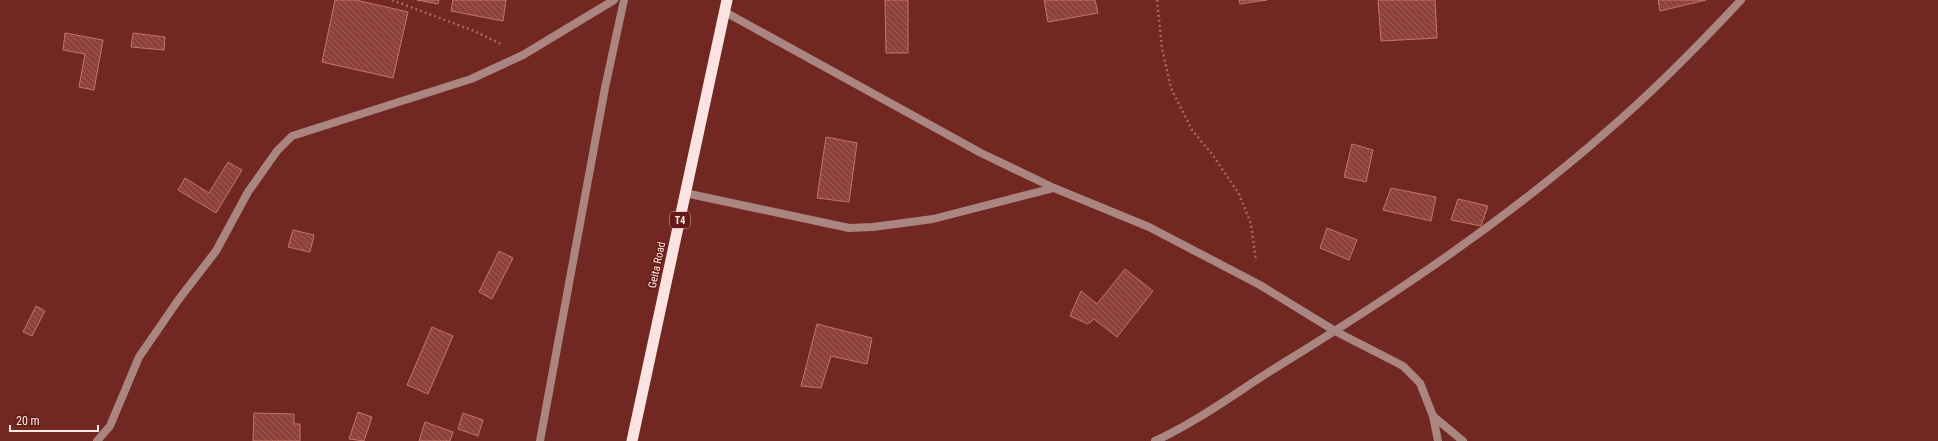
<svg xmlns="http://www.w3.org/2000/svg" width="1938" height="441" viewBox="0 0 1938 441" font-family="'Roboto Condensed',sans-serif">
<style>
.building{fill:url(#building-back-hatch);stroke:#c6746a}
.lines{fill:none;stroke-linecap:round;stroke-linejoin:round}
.path{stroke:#a06964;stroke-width:2.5;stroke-dasharray:2 3;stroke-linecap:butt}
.minor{stroke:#ab8580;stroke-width:8}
.trunk{stroke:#fae3e0;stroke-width:11}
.labels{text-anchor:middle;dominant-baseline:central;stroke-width:3;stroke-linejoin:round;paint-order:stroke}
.shield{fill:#651c17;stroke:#d0ada9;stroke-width:1}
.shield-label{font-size:10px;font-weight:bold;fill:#feebe8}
.street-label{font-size:11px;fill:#feebe8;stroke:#651c17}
</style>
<defs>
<pattern id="building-back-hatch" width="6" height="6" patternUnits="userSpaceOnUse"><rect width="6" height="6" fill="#8d4139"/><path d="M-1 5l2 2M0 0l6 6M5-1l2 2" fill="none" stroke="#9e5d56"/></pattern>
</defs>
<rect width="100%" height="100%" fill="#712822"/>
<path class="building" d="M335,0h21l52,12 -15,66 -71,-16z
M417,0h22l-1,4z
M453,0h53l-3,21 -52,-10z
M885,0h23v53h-22z
M1044,0h51l3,13 -50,9z
M1239,0h28l-27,4z
M1378,0h57l2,38 -56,3z
M1658,0h48l-46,11z
M65,33l38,7 -9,50 -15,-3 6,-33 -22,-4z
M133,33l32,4 -1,13 -33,-3z
M826,137l31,6 -8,59 -32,-4z
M1352,144l21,6 -7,32 -22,-5z
M228,162l14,8 -26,43 -38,-23 7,-12 24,15z
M1391,188l45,9 -5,24 -48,-11z
M1458,199l30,7 -7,20 -30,-6z
M1327,228l30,12 -8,20 -29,-12z
M293,230l21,5 -4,17 -22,-5z
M499,251l14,7 -21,41 -13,-7z
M1125,269l28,22 -36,46 -23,-18 -6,5 -18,-8 11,-25 16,13z
M36,306l9,5 -13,25 -9,-4z
M817,324l55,14 -5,26 -36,-8 -10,32 -20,-2z
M432,327l21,9 -25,58 -21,-9z
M358,412l14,5 -8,24 -15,-2z
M254,413l40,1v10h6v17h-47z
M463,413l20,7 -5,16 -20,-7z
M425,422l28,10 -3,9h-31z"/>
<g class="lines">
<path class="path" d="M392,0l82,31 27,13
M1157,0l5,48 9,40 21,42 20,24 27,40 12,30 5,37"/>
<path class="minor" d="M725,12l256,141 73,35 95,39 111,58 75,46 68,35 17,17 13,33 5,25
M685,193l164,35 24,-1 60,-8 121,-31
M1433,416l30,25
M97,441l13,-15 29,-69 40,-58 37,-48 32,-59 29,-41 15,-15 179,-57 52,-24 91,-55
M540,441l65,-353 19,-88
M1155,441c46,-21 87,-53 130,-79 112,-69 222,-143 321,-230 48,-41 92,-86 135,-132"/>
<path class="trunk" d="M632,441l95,-441"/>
</g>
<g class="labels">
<rect class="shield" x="670" y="212" width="20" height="16" rx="3"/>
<g class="shield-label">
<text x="680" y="220">T4</text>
</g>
<g class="street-label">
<text transform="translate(657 265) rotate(-78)">Geita Road</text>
</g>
</g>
<path d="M10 425v6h88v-6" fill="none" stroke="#feebe8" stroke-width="2"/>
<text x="16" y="425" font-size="12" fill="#feebe8" stroke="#651c17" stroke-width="3" paint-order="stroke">20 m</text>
</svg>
